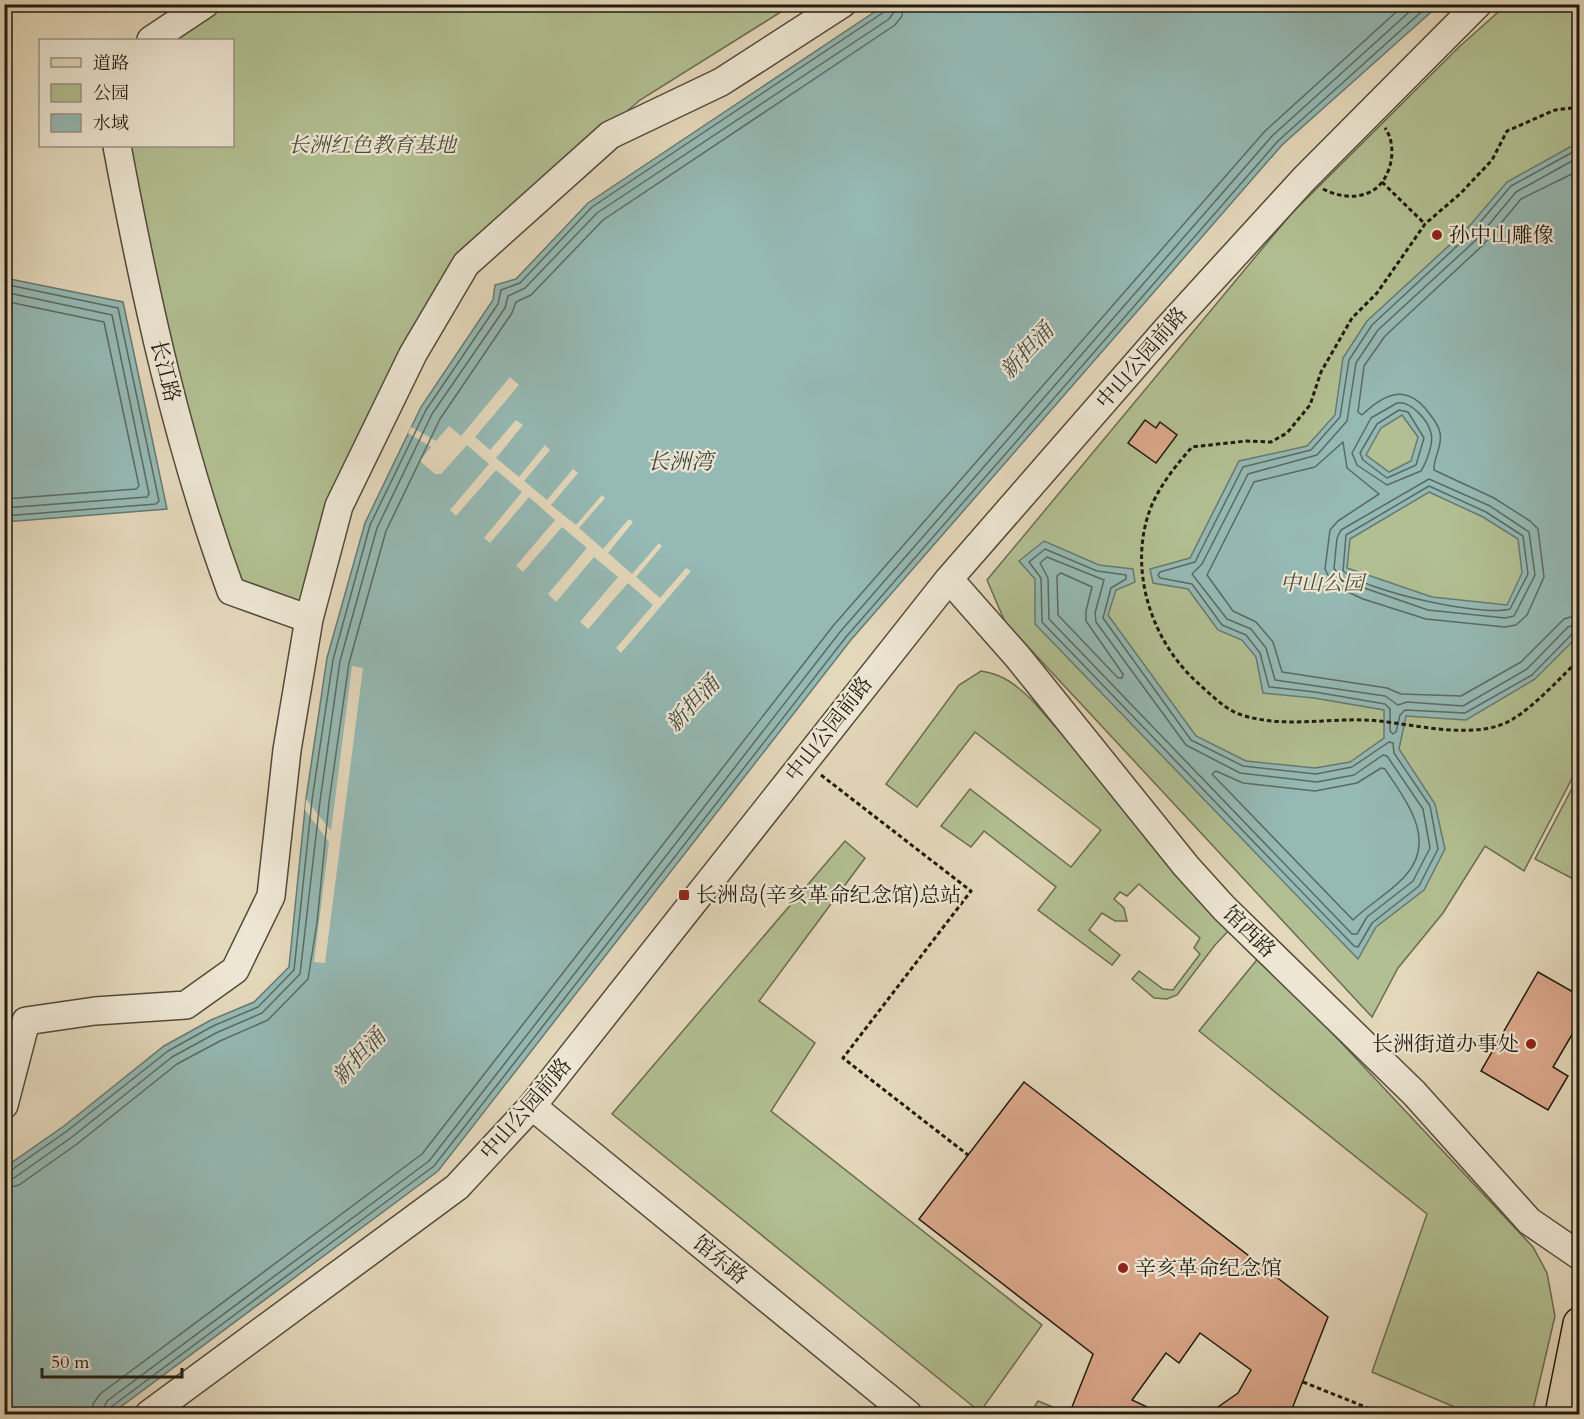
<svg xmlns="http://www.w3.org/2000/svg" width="1584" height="1419" viewBox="0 0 1584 1419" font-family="Cardo,'Noto Serif SC',serif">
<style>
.green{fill:#b2bf92;stroke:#6a6c51;stroke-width:1.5}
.water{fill:#95b9b4;stroke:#677972;stroke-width:1.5;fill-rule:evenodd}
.pier{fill:#e4d8bb}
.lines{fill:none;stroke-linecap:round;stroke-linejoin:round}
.shore{stroke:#5b6a62;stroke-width:1.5}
.building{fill:#dba88b;stroke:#211a10;stroke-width:1.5}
.minor-casing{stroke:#524a3b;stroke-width:30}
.major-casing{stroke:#211a10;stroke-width:36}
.path{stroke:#211a10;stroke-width:3;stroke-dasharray:4.5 3;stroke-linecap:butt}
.minor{stroke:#ede6d3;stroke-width:27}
.major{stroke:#e4d8bb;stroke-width:33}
.poi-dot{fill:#8f2418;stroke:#ede6d3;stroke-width:2}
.labels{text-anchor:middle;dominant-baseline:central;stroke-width:4.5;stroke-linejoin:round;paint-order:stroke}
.park-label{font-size:21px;font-style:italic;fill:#4c4c37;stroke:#ede6d3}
.poi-label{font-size:21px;fill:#211a10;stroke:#ede6d3;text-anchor:start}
.street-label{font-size:21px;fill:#211a10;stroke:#ede6d3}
.water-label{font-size:22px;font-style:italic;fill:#444a41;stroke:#ede6d3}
</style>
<rect width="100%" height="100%" fill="#e4d8bb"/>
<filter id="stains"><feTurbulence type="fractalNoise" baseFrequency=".00333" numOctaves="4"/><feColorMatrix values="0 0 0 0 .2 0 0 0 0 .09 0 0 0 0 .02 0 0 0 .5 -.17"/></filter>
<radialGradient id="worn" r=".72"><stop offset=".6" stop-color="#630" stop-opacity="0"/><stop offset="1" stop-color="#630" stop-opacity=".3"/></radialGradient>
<path class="green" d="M226,5h566l-152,95 -189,163 -90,167 -30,71 -32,105 -62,-23 -68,-234 -40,-203h103v-106h-60z
M1506,5h73v760l-55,106 -39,-25 -42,67 -45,55 -26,49 -367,-395 -18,-42 304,-366 168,-167z
M981,671c22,3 35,14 51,29l199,228 -16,17 -38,50 -10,4 -13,-1 -22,-19 7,-8 24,18 10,1 27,-36 -6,-6 6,-10 -61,-54 -12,12 -7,-4 -6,7 10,9 3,13h-12l-13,-8 -13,17 31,25 -8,10 -74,-55 18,-23 -72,-56 -13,16 -30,-21 29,-37 101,78 30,-37 -126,-98 -58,75 -31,-23 73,-99z
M1579,775v107l-44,-23z
M845,841l20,17 -106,143 56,42 -44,68 271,214 -62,87 -368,-298z
M1260,956l273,291 14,26 8,43 -23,98h-61l-99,-42 55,-158 -228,-183z
M1038,1401l32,13h-40z"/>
<path class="water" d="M885,5h554l-157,140 -432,496 -412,530 -327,243h-106l-1,-246 60,-42 100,-80 47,-26 43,-18 35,-35 17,-168 21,-141 38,-135 56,-116 72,-107 2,-15 21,-6 72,-76z
M1570,147h10l-1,488 -44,44 -69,41 -60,-4 -7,33 36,55 10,45 -21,41 -48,37 -18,32 -323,-335v-45l-16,-18 25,-20 55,24 34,4 2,13 -19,8 -8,25 88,121 50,25 69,7 35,-6 34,-24v-28l-70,-12 -51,-5 -7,-36 -14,-17 -24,-10 -30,-41 -35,-6 -3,-14 40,-11 49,-97 68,-15 28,-31 8,-57 24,-37 99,-91 41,-48zM1402,415l16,22 -7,24 -22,11 -23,-17 15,-27zM1429,492l54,25 35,22 4,34 -15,32 -75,-8 -85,-29 3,-29z
M5,278l118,24 44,207 -162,13z"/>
<path class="pier" d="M510,377l9,8 -44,52 15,13 26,-30 7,5 -27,33 23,19 26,-32 5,5 -26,31 23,19 26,-31 5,4 -27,32 25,20 26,-30 3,3 -26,30 24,21 26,-30 4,3 -25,31 24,21 27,-31 3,3 -26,31 24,21 26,-30 5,3 -70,82 -5,-5 37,-43 -25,-22 -40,46 -8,-7 38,-45 -24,-20 -38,45 -8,-8 39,-46 -25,-21 -39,45 -7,-6 39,-46 -26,-23 -39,46 -6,-5 38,-46 -26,-22 -40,46 -6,-6 39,-46 -22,-19 -26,29h-6l-15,-13 11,-14 -23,-14 3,-6 25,14 13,-15 12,10z
M352,666l11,2 -38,295 -11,-1 15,-120 -24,-32 1,-11 25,32z"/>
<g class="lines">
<path class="shore" d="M1580,153h-9l-60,33 -41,48 -98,91 -23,35 -9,57 -29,33 -68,17 -48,95 -35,10 -2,3 2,3 32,6 30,41 24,10 14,18 9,34 46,5 70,12 5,5v22l3,3 3,-2 4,-17 5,-5 60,3 67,-38 41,-42 7,-2
M1580,161h-8l-56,31 -40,48 -98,90 -22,33 -9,58 -30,34 -69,19 -46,90 -10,10 35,45 24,10 15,19 9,32 110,16 13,9 9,-3 56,4 64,-37 41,-42 12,-4
M1580,170l-59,29 -39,47 -97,90 -21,30 -6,46 4,3c24,-23 45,-31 67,-2 4,6 10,12 11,20 3,13 -7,25 -6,37l60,28 36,23 8,8 6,48 -17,38 -11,10 -11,2 -79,-8 -63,-20 -30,-14 -8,-16 5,-39 8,-9 41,-27 -32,-26 -4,-26 -28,25 -61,15 -47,93 26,36 23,11 17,20 9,30 105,16 14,6 60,2 60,-34 43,-43 16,-5
M4,284l114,24 41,193 -3,3 -152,12
M4,292l108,23 37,179 -2,3 -143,11
M4,301l100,21 35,164 -3,3 -132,10
M1397,403c14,-2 31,17 34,30 3,10 -5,30 -10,38l-34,14 -30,-20 -5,-12 19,-35z
M1399,410l9,2 16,26 -8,27 -29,13 -24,-18 -3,-7 17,-29z
M1429,479l61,27 39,26 6,43 -21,41 -9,2 -77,-8 -87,-30 -7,-12 3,-30 4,-8z
M1429,486l57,26 37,24 5,38 -18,35c-29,8 -145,-18 -167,-38l3,-36z
M1045,549l52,22 29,4v4l-15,9 -8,30 88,122 52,26 73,8 36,-7 37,-25 4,1 1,10 36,53 8,43 -19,37 -47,37 -14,24 -4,-1 -312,-324 -1,-44 -12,-16z
M1047,557l57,23 -9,33 1,9 90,123 54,28 77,9 37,-7 29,-20 4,1 36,53 7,39 -17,33 -46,36 -10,17h-5l-303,-315 -1,-41 -8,-15z
M1061,573l31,14 -6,24v10l37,53 -1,4h-4l-60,-63 -1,-39z
M1381,768l4,1c21,32 53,71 20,107 -14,16 -37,29 -52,44l-141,-146 4,-3 27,12 72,8 42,-8z
M4,1172l6,-1 57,-40 101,-80 45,-25 45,-19 36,-37 18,-170 21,-140 37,-135 56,-115 72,-106 3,-14 19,-7 72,-76 292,-195 4,-8
M4,1180l10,-2 58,-41 100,-80 44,-24 46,-20 38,-39 20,-173 20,-140 37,-133 55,-114 73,-106 3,-12 17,-8 72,-75 292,-194 5,-7 1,-8
M4,1189l15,-4 58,-41 100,-80 43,-23 48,-21 40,-41 9,-56 12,-121 20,-139 37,-132 54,-112 72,-106 4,-11 15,-7 72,-75 292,-195 7,-9 2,-12
M92,1414l1,-10 7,-10 322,-240 411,-528 432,-495 140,-127
M101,1414l6,-13 322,-240 411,-529 432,-496 146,-132
M108,1414l3,-7 323,-241 412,-529 432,-496 152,-137"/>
</g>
<path class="building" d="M1145,420l11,8 4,-6 17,13 -21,28 -28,-20z
M1538,972l42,24v25l-27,46 15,9 -20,34 -67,-39z
M1024,1082l304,235 -38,97h-82l30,-21 13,-23 -51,-37 -21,30 -13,-10 -34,47 30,14h-71l-19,-7 21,-53 -174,-135z"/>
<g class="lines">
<g class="minor-casing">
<path id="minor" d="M151,40l54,-36
M117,146c28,150 61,301 114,445l78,28
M949,579l68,77 169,210 38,42 190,185 115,128 51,35
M4,1105l22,-84 69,-10 91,-6 49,-35 36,-74 16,-146 22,-131 30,-113 74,-152 53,-90 144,-129 111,-53 121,-78
M532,1106l376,308
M149,1414l308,-227 75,-81 417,-527 217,-249 138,-151 174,-175"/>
</g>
<g class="major-casing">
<path id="major" d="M1562,1414l18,-90"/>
</g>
<path class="path" d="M1580,107l-25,3 -48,21 -15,29 -31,33 -36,31 -48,69 -25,25 -31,54 -11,33 -23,28 -16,9 -25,-1 -54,6c-15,17 -32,38 -41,60 -24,61 0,135 48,177 11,10 26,25 40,30 44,16 94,2 140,7 39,4 99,20 134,-2 20,-12 50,-43 67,-61
M1382,182l43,42
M1323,189c14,7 30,10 45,4 23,-9 31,-46 17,-65
M821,775l150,116 -128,167 125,97
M1303,1382l80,32"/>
<use href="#minor" class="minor"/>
<use href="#major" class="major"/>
</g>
<g class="poi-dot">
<circle cx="1437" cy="235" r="6"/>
<rect x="678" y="889" width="12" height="12" rx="3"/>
<circle cx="1531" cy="1044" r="6"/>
<circle cx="1123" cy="1268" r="6"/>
</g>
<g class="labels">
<g class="park-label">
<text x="372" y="145">长洲红色教育基地</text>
<text x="1322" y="583">中山公园</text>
</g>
<g class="poi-label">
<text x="1449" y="235">孙中山雕像</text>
<text x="696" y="895">长洲岛(辛亥革命纪念馆)总站</text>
<text x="1519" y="1044" text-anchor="end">长洲街道办事处</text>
<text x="1135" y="1268">辛亥革命纪念馆</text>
</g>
<g class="street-label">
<text transform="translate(1142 358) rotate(-49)">中山公园前路</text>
<text transform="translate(165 371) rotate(76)">长江路</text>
<text transform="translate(829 729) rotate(-52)">中山公园前路</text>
<text transform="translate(1249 932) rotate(44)">馆西路</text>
<text transform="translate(526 1109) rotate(-49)">中山公园前路</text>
<text transform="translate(720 1260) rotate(39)">馆东路</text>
</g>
<g class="water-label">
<text transform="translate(1027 351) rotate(-47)">新担涌</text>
<text x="680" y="462">长洲湾</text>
<text transform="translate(693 704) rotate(-47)">新担涌</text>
<text transform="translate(359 1057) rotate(-47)">新担涌</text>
</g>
</g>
<rect width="1584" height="1419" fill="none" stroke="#e4d8bb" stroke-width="24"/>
<rect x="6" y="6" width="1572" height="1407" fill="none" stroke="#211a10" stroke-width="3"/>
<rect x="12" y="12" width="1560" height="1395" fill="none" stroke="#211a10" stroke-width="1.5"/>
<rect x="39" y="39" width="195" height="108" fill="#ede6d3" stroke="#9b9485" stroke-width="1.5"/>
<rect x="51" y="58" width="30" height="9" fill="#e4d8bb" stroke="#9b9485" stroke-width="1.5"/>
<text x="93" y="69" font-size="18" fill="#211a10">道路</text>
<rect x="51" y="84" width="30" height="18" fill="#b2bf92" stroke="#9b9485" stroke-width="1.5"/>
<text x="93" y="99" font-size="18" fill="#211a10">公园</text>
<rect x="51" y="114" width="30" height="18" fill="#95b9b4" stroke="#9b9485" stroke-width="1.5"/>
<text x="93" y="129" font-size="18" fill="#211a10">水域</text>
<path d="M42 1368v9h140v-9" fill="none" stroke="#211a10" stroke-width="3"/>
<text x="51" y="1368" font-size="18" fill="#211a10" stroke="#ede6d3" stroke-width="4.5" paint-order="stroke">50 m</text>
<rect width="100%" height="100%" filter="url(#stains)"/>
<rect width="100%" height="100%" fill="url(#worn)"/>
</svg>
